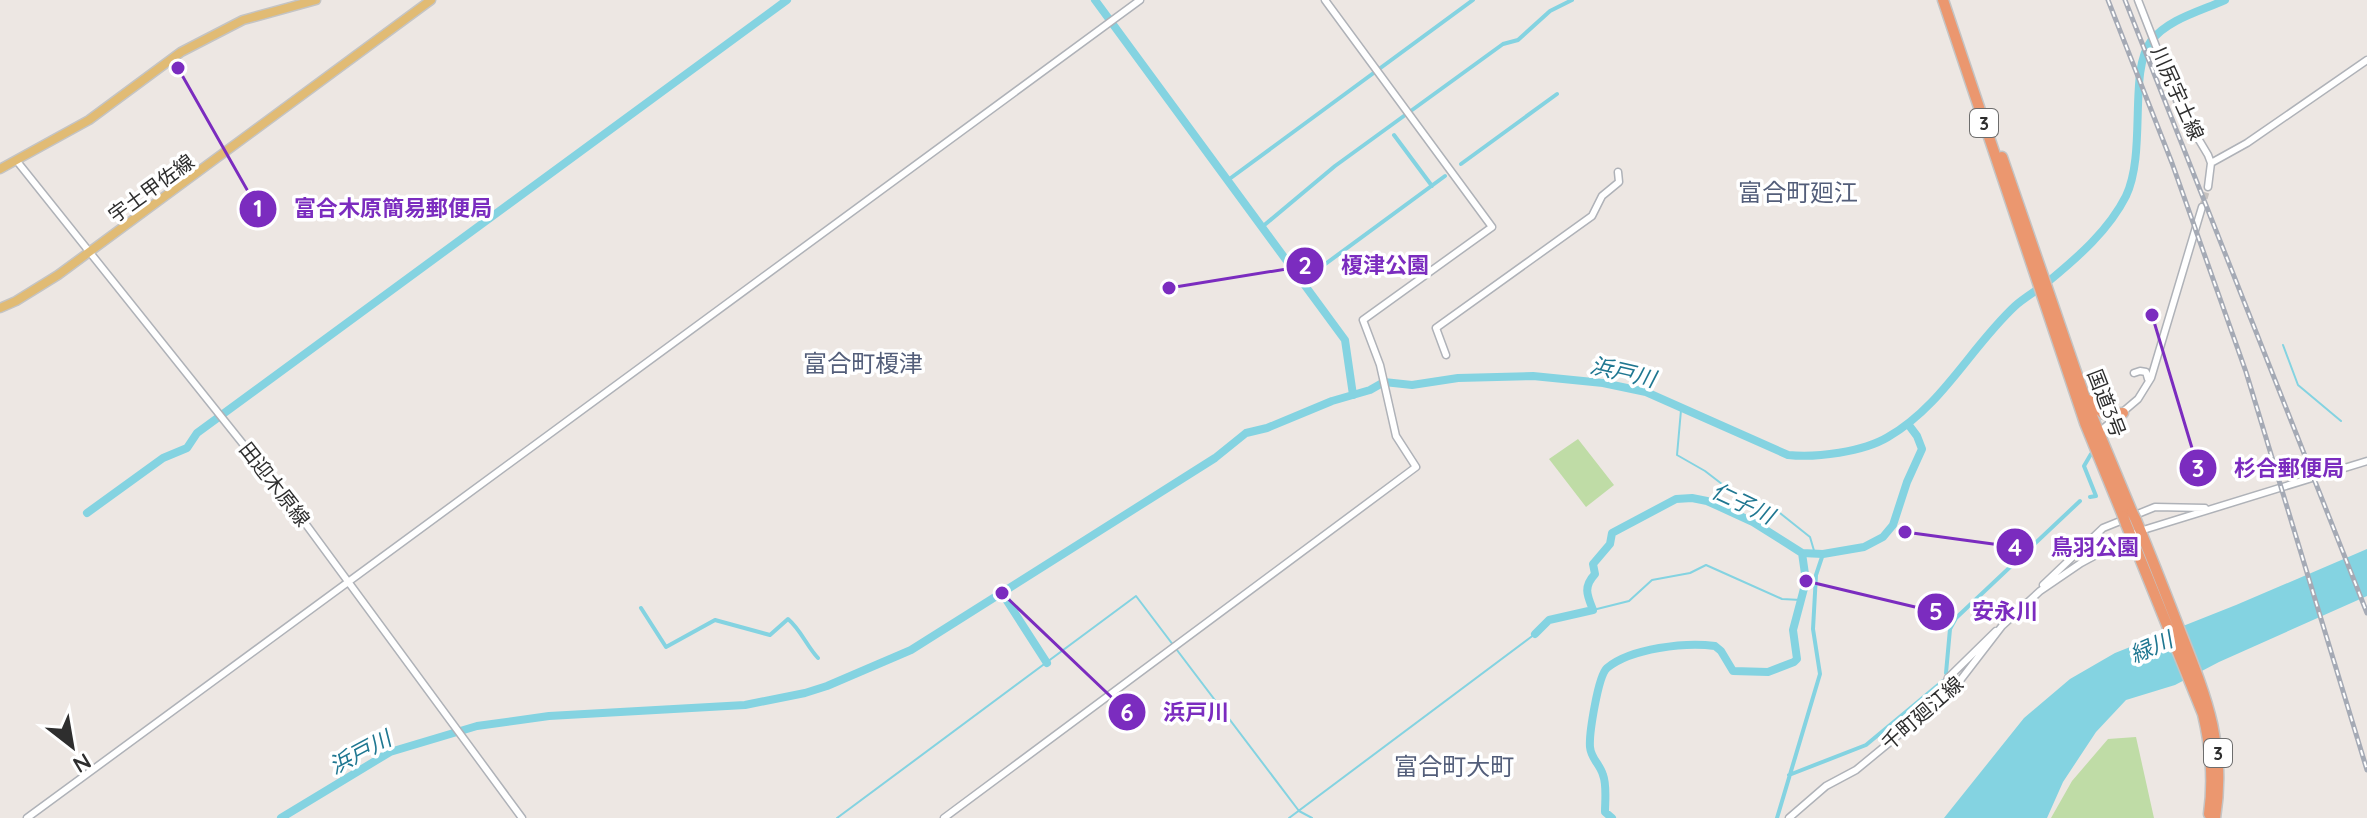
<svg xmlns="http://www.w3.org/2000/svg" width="2367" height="818" viewBox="0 0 2367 818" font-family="Quicksand,'Noto Sans JP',sans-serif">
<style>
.green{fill:#bfdca6}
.water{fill:#84d3e1}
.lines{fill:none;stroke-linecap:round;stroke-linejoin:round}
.stream{stroke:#84d3e1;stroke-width:2}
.canal{stroke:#84d3e1;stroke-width:4}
.river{stroke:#84d3e1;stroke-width:8}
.secondary-tunnel{stroke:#c7c2bf;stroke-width:6;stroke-dasharray:6 3;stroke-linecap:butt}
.secondary-casing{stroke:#afb2b8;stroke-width:9}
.primary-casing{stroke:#c4c4c4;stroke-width:11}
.highway-casing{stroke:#c4c4c4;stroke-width:13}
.secondary{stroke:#fff;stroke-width:6}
.primary{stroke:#e1bb74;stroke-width:8}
.highway{stroke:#eb976f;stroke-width:10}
.rail-casing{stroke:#a5aab5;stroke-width:5}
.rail{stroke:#fff;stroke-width:2;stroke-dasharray:6;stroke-linecap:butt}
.highway-bridge-casing{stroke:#c4c4c4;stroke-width:13;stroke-linecap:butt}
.highway-bridge{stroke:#eb976f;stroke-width:10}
.labels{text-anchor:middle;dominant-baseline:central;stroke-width:7;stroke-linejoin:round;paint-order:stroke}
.shield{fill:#fff;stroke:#6d6d6d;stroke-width:2}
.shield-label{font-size:18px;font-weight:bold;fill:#2e2e2e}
.street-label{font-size:20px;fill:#2e2e2e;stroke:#fff}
.water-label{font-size:22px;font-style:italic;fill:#1f7791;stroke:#fff}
.quarter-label{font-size:24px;fill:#535e7a;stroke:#fff}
.leader{fill:none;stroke:#7b2cbf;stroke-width:3}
.callout-dot{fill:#7b2cbf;stroke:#fff;stroke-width:3}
.mark-label{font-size:24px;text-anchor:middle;font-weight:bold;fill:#fff}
.callout-label{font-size:22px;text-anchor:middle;font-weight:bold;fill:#7b2cbf;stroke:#fff;stroke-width:7;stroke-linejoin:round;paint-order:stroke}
</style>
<rect width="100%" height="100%" fill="#ede7e3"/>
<path class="green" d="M1578,439l36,46 -28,22 -37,-48z
M2136,737l18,81h-103l21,-37 36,-42z"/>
<path class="water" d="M2367,549v47l-148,66 -44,23 -49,15 -30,32 -33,50 -16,36h-103l80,-100 46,-39 45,-26 121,-48z"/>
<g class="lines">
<path class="stream" d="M2283,345l15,40 43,36
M1681,410l-4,45 28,16 26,20 45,19 34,27 5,17
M1593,610l36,-9 23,-21 38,-7 16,-8 76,34 19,1
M837,818l299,-222 163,215 13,7
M1289,818l246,-184"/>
<path class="canal" d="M1394,135l38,51
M1461,164l96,-70
M1228,180l245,-180
M1262,227l73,-61 168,-122 15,-4 32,-29 22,-11
M1309,276l136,-100
M2090,497l6,-1 -12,-30 7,-12
M641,608l25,39 49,-27 55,15 18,-16c13,11 18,26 30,39
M1946,673l4,-44 6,-11 124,-117
M1789,775l77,-30 77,-64
M1777,818l43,-144 -7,-45 3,-54 7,-21"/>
<path class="river" d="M1095,0l250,340 8,55
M87,513l76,-55 24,-10 10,-15 590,-433
M1002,593l45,70
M1535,634l14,-14 44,-10c-6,-15 -10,-23 2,-36l-2,-10 17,-20 2,-11 64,-34 16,-1 15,3 46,21 49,31 21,1 41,-7 19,-10 10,-12 14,-43 15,-33 -5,-13 -9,-12
M281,818l109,-66 87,-26 72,-10 196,-11 60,-12 22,-7 84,-36 304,-192 31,-25 21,-5 65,-27 38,-11 14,-8 28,3 46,-7 75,-2 70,7 43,9 142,63c28,3 75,-3 100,-18 54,-31 82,-89 127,-131 10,-9 23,-16 34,-25 29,-24 60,-51 77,-85 21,-44 2,-125 25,-155 17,-22 50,-30 74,-41
M1612,818l-7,-6c0,-11 2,-27 -2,-37 -3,-11 -12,-16 -13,-28 -1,-13 8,-71 17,-79 24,-20 79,-26 108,-22l6,5 12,20 35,1 26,-10 3,-3 -4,-29 13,-49 -4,-28"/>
<path class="secondary-tunnel" d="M2202,207l6,-20"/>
<g class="secondary-casing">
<path id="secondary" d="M2138,0l42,108 28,47 3,8 -3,24
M16,160l275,344 231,314
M2211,163l36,-20 120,-83
M1446,355l-10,-27 156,-112 10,-20 17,-14 -1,-10
M2134,373l6,-2 6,1 2,7
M2098,433l40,-34 13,-21 51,-171
M2043,585l60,-57 52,-21 50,1
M1923,711l22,-24 3,-9 48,-47
M27,818l1113,-818
M944,818l472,-351 -20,-31 -16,-71 -17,-45 129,-93 -167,-227
M1789,818l37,-32 30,-16 96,-79 50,-65 38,-35 41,-28 59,-32 227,-70"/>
</g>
<g class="primary-casing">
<path id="primary" d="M0,169l89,-49 92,-68 62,-32 73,-20
M0,308l16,-7 42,-26 373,-275"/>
</g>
<g class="highway-casing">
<path id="highway" d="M1943,0l142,423 38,93
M2002,157l85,247 45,108
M2089,400l15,14 19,-1
M2136,520c15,36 29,72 43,108 26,66 48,117 36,190
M2126,524l77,190c8,34 11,65 6,100"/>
</g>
<use href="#secondary" class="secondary"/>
<use href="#primary" class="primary"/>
<use href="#highway" class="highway"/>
<g class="rail-casing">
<path id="rail" d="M2108,0l64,163 74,209 121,398
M2125,0l242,613"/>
</g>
<use href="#rail" class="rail"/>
<g class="highway-bridge-casing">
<path id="highway-bridge" d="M2132,512l4,8
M2123,516l3,8"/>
</g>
<use href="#highway-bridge" class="highway-bridge"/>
</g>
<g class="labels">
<g class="shield">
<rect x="1970" y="109" width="28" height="28" rx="6"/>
<rect x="2204" y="739" width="28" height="28" rx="6"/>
</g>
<g class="shield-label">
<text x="1984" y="123">3</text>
<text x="2218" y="753">3</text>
</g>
<g class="street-label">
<text transform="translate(2178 93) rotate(66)">川尻宇土線</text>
<text transform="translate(151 188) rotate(-36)">宇土甲佐線</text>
<text transform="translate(2107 403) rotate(69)">国道3号</text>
<text transform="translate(275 484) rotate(52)">田迎木原線</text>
<text transform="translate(1922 713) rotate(-41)">千町廻江線</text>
</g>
<g class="water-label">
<text transform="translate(1623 372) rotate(13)">浜戸川</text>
<text transform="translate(1743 503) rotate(25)">仁子川</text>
<text transform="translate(2151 647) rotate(-24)">緑川</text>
<text transform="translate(360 752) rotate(-28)">浜戸川</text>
</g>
<g class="quarter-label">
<text x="1798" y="192">富合町廻江</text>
<text x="863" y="363">富合町榎津</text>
<text x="1454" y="766">富合町大町</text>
</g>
</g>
<path class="leader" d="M178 68L258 209M1169 288L1305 266M2152 315L2198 468M1905 532L2015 547M1806 581L1936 612M1002 593L1127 712"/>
<g class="callout-dot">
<circle cx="178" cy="68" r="8"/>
<circle cx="1169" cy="288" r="8"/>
<circle cx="2152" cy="315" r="8"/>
<circle cx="1905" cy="532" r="8"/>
<circle cx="1806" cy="581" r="8"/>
<circle cx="1002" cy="593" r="8"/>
<circle cx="258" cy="209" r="20"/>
<circle cx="1305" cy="266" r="20"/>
<circle cx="2198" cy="468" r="20"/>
<circle cx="2015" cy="547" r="20"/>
<circle cx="1936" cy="612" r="20"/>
<circle cx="1127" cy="712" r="20"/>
</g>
<g class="mark-label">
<text x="258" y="217">1</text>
<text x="1305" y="274">2</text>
<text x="2198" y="477">3</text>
<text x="2015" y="556">4</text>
<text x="1936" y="620">5</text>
<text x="1127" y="721">6</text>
</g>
<g class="callout-label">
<text x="393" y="216">富合木原簡易郵便局</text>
<text x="1385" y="273">榎津公園</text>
<text x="2289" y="476">杉合郵便局</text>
<text x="2095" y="555">鳥羽公園</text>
<text x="2005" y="619">安永川</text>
<text x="1196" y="720">浜戸川</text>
</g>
<g transform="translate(72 746) rotate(149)" stroke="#ffffff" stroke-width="6" paint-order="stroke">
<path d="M0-6L14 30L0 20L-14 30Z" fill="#2e2e2e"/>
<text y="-12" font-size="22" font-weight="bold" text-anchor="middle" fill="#2e2e2e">N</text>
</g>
</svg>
